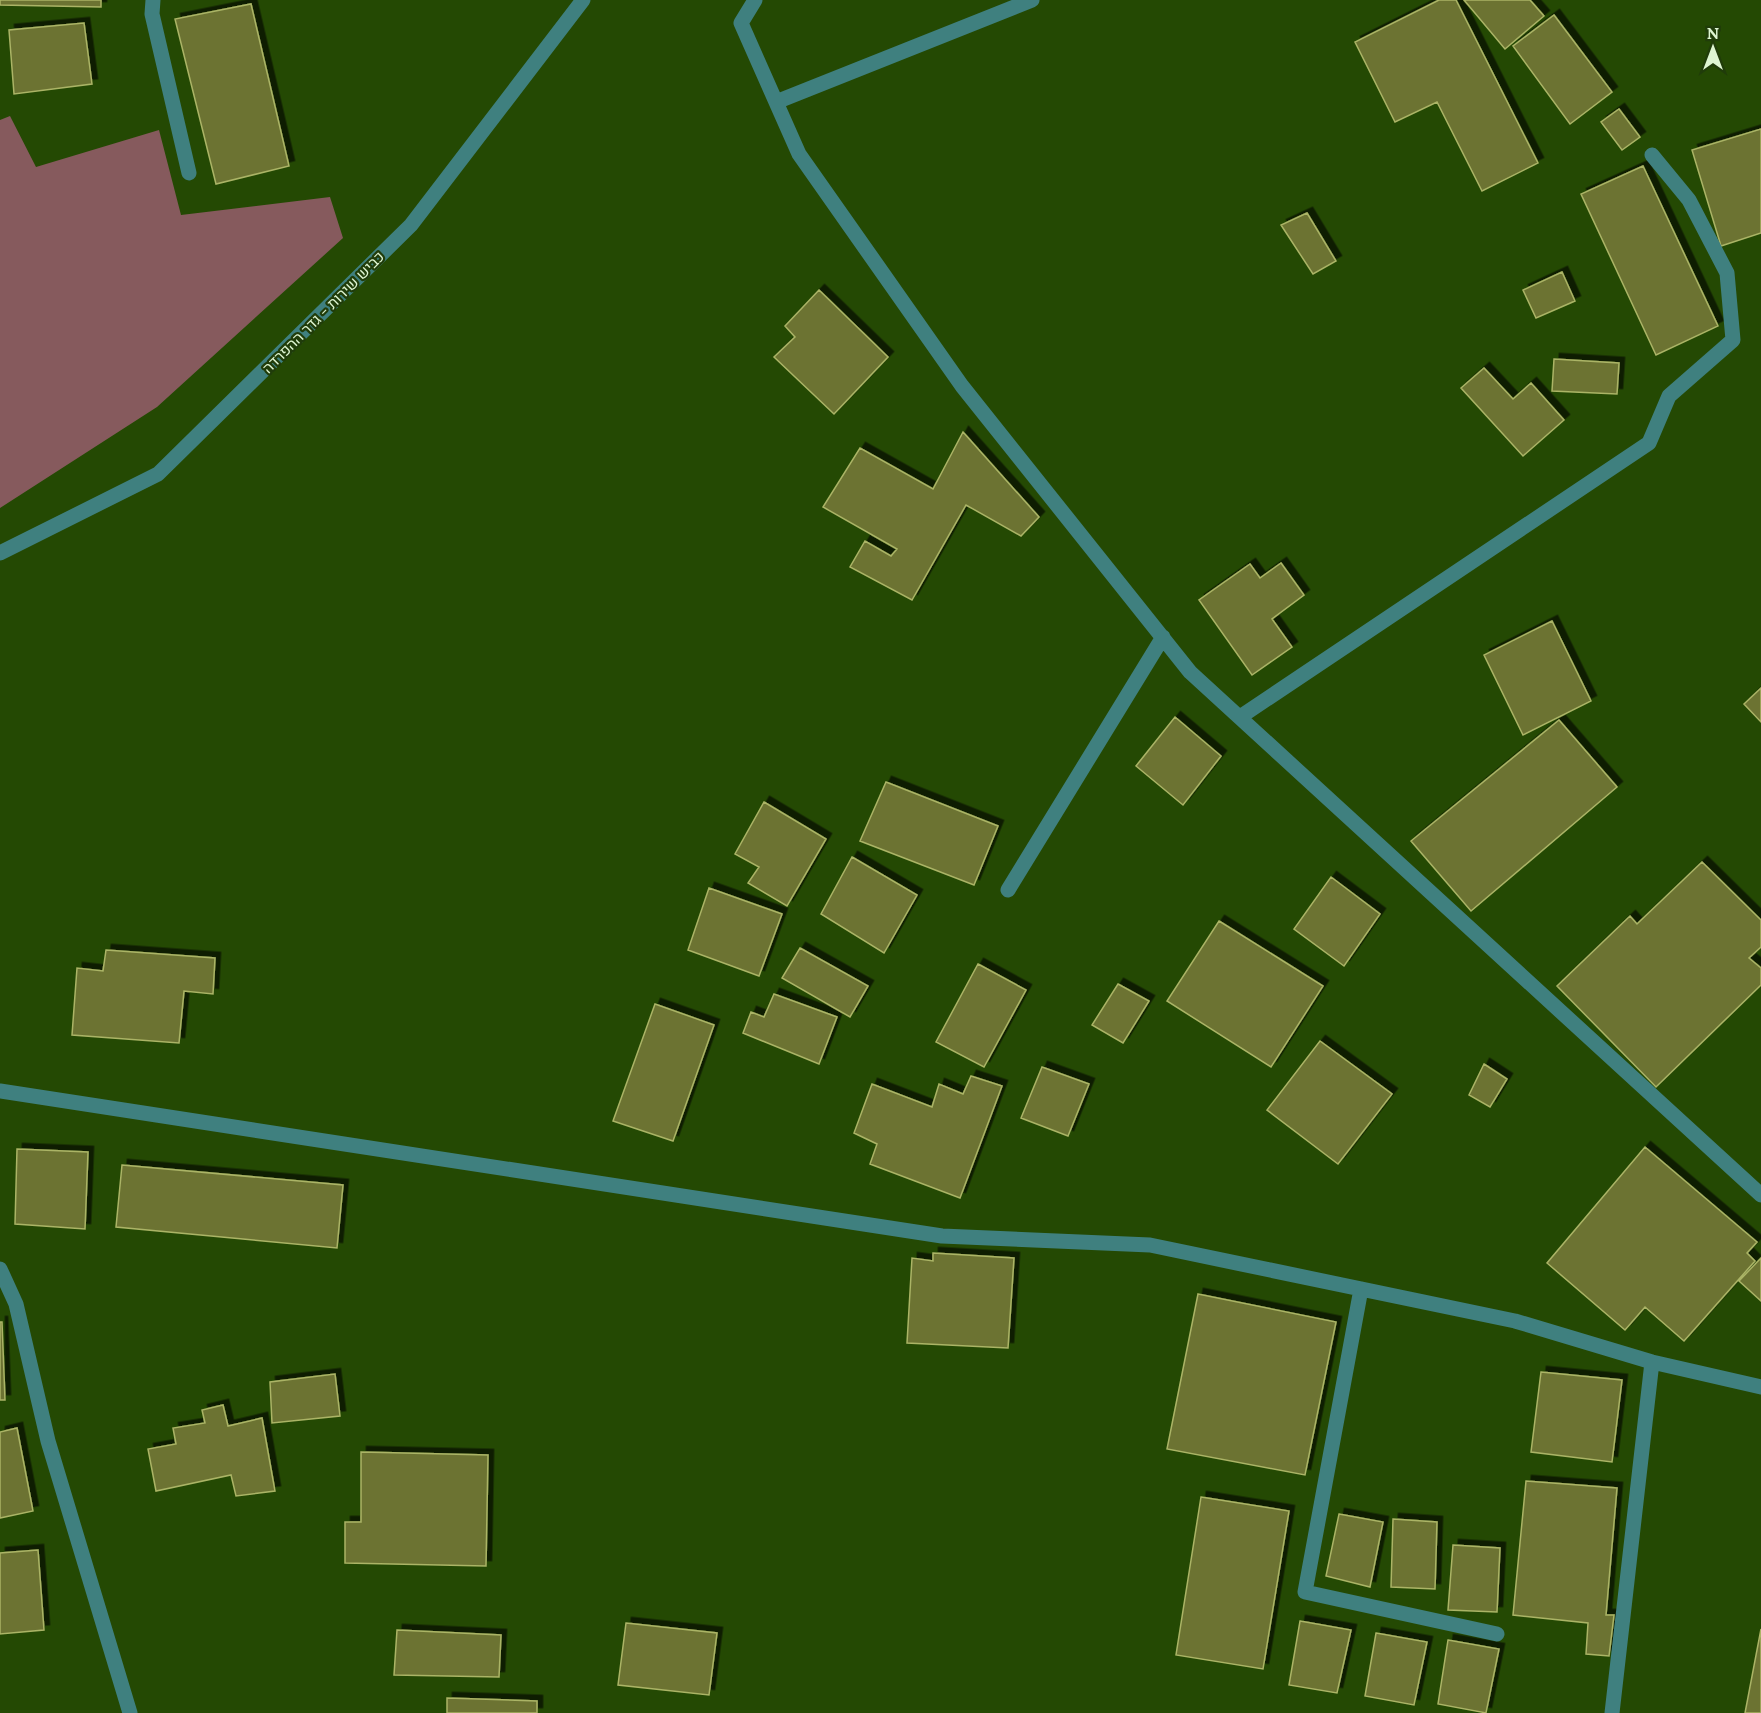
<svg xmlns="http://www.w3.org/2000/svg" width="1761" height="1713" viewBox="0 0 1761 1713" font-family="Lora,Heebo,serif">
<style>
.green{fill:#865a5d}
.building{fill:#6c7333;stroke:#abb466;stroke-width:1.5;filter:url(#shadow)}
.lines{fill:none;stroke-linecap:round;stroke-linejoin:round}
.service{stroke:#3f807f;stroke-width:15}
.minor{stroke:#3f807f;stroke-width:15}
.labels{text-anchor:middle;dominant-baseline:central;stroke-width:4.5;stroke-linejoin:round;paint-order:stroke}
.street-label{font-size:15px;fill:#def5d2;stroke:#203c0a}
</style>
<defs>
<filter id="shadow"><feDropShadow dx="5.5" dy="-5.5" stdDeviation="0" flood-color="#0009"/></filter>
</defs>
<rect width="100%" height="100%" fill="#244903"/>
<path class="green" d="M10,116l26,51 123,-37 22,85 149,-18 13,41 -186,169 -157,101v-388z"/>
<path class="building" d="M0,0h101v7l-101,-2z
M1439,0h17l82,163 -56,28 -45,-89 -42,20 -40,-80z
M1464,0h66l14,16 -39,33z
M251,4l38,162 -73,18 -41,-165z
M1554,15l58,77 -42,32 -57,-78z
M84,23l8,61 -78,10 -5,-64z
M1619,109l21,28 -18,13 -21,-28z
M1761,129v104l-40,13 -29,-96z
M1643,166l75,160 -62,29 -75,-161z
M1307,213l29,48 -23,13 -32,-49z
M1562,272l13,29 -39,17 -13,-28z
M819,290l69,67 -54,57 -60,-57 21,-20 -10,-11z
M1554,359l65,4 -2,31 -65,-3z
M1484,368l29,31 18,-16 33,37 -41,36 -62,-68z
M963,432l76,85 -18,19 -55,-31 -54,95 -62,-33 15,-26 26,15 6,-7 -74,-42 37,-59 73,41z
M1281,563l23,32 -32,24 20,28 -40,28 -53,-75 51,-36 10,14z
M1552,621l39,80 -68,34 -39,-80z
M1761,688v34l-17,-18z
M1175,717l46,39 -38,49 -47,-39z
M1559,720l58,67 -146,124 -60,-70z
M886,782l112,44 -24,59 -114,-44z
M764,802l62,37 -39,67 -39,-23 11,-16 -24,-13z
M852,857l65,38 -33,58 -63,-39z
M1702,862l59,58v27l-12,11 12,10v17l-105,102 -99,-101 73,-70 7,8z
M1331,877l49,37 -36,52 -50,-37z
M709,888l73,26 -23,62 -71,-26z
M1219,921l104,65 -52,81 -104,-66z
M800,948l68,38 -18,31 -68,-39z
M106,950l109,8 -2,36 -29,-3 -5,52 -107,-8 5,-67 26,3z
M978,964l48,26 -42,77 -48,-25z
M1118,984l31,17 -26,42 -31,-18z
M774,994l63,23 -18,47 -76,-31 8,-21 13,5z
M655,1004l59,21 -41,116 -60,-20z
M1320,1041l72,53 -54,70 -71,-54z
M1484,1064l23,15 -17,28 -21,-12z
M1042,1067l47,17 -21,52 -47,-18z
M971,1076l31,10 -42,112 -90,-34 7,-20 -23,-11 18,-49 60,23 7,-23 24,10z
M1645,1147l112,95 -10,11 8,8 -71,80 -39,-34 -20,23 -78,-67z
M17,1149l71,3 -3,77 -70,-5z
M122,1165l221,20 -6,63 -221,-21z
M933,1253l81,5 -6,90 -101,-5 5,-85 21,3z
M1761,1258v43l-22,-20z
M1198,1294l138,28 -31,153 -138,-26z
M0,1322h2l3,78h-5z
M1541,1372l81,8 -10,82 -81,-10z
M335,1374l5,42 -68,7 -2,-41z
M223,1405l5,21 34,-8 13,73 -39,5 -5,-21 -75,16 -8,-42 28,-5 -3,-16 32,-5 -3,-13z
M17,1428l16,83 -33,7v-86z
M361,1452l127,3 -2,111 -141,-3v-41h16z
M1526,1481l91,7 -11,127h8l-5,41 -23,-2 2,-31 -75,-8z
M1201,1497l88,14 -26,158 -87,-14z
M1339,1514l44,8 -13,65 -44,-11z
M1393,1519l44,3 -2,67 -44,-2z
M1453,1545l47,3 -3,64 -49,-2z
M38,1550l6,80 -44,4v-81z
M1300,1621l51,9 -14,63 -48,-8z
M626,1623l91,10 -8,62 -91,-10z
M1761,1629v84h-16z
M397,1630l104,5 -2,42 -105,-2z
M1376,1633l51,9 -13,63 -49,-9z
M1448,1640l51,9 -13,64 -48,-9z
M447,1698l90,3v12h-90z"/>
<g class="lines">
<path class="service" d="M0,553l158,-79 253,-249 172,-225"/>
<path class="minor" d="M153,0l-1,14 37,159
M755,0l-14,23 58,131 163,232 228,286 571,523
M776,102l256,-102
M1240,717l409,-274 20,-47 64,-56 -6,-67 -38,-73 -37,-45
M1008,890l155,-253
M0,1091l942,145 208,9 365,76 137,41 109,25
M0,1269l16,35 32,137 82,272
M1361,1289l-56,303 192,42
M1612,1713l40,-351"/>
</g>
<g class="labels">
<g class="street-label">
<text transform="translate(323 312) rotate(-45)">כביש שירות - גדר ההפרדה</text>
</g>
</g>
<g transform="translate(1713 48)" stroke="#203c0a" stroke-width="4.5" paint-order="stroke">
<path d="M0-4.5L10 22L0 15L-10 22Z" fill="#def5d2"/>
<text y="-9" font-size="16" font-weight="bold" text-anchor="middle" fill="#def5d2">N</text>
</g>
</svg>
